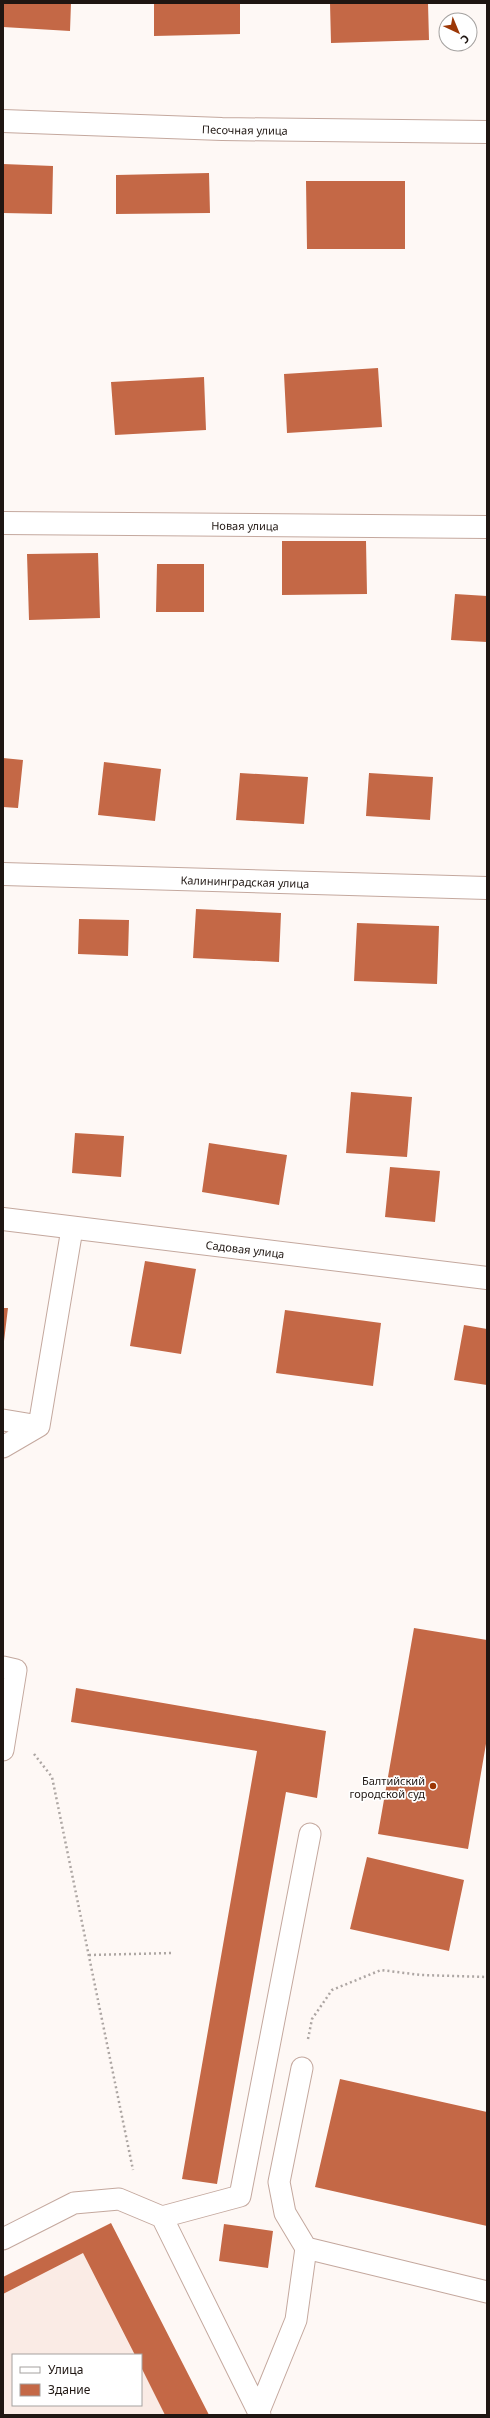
<svg xmlns="http://www.w3.org/2000/svg" width="490" height="2418" viewBox="0 0 490 2418" font-family="'Noto Sans',sans-serif">
<style>
.built{fill:#faebe5;fill-rule:evenodd}
.building{fill:#c46846}
.lines{fill:none;stroke-linecap:round;stroke-linejoin:round}
.service-casing{stroke:#c4a89e;stroke-width:23}
.minor-casing{stroke:#c4a89e;stroke-width:24}
.path{stroke:#ada6a3;stroke-width:2.5;stroke-dasharray:2 3;stroke-linecap:butt}
.service{stroke:#fff;stroke-width:21}
.minor{stroke:#fff;stroke-width:22}
.poi-dot{fill:#9c3706;stroke:#fff;stroke-width:1.5}
.labels{text-anchor:middle;dominant-baseline:central;stroke-width:3.5;stroke-linejoin:round;paint-order:stroke}
.street-label{font-size:11px;fill:#1f1612;stroke:#fff}
.poi-label{font-size:11px;fill:#1f1612;stroke:#fff;text-anchor:end}
</style>
<rect width="100%" height="100%" fill="#fef8f5"/>
<path class="built" d="M111,2224l88,191h-196v-138zM13,2355h128v50h-128z"/>
<path class="building" d="M3,3h68l-1,28 -67,-4z
M154,3h86v31l-86,2z
M330,3h98l1,37 -98,3z
M3,164l50,2 -1,48 -49,-1z
M209,173l1,40 -94,1v-39z
M306,181h99v68h-98z
M378,368l4,59 -95,6 -3,-59z
M204,377l2,53 -91,5 -4,-53z
M282,541h84l1,53 -85,1z
M98,553l2,65 -71,2 -2,-66z
M157,564h47v48h-48z
M455,594l32,2v46l-36,-2z
M3,758l20,2 -5,48 -15,-1z
M104,762l57,7 -6,52 -57,-6z
M240,773l68,4 -4,47 -68,-4z
M369,773l64,4 -3,43 -64,-4z
M196,909l85,4 -2,49 -86,-4z
M79,919l50,1 -1,36 -50,-2z
M357,923l82,3 -2,58 -83,-3z
M351,1092l61,5 -5,60 -61,-4z
M75,1133l49,3 -3,41 -49,-4z
M209,1143l78,12 -8,50 -77,-13z
M390,1167l50,4 -5,51 -50,-5z
M145,1261l51,8 -15,85 -51,-8z
M3,1308h5l-4,33h-1z
M285,1310l96,13 -8,63 -97,-13z
M464,1325l23,4v56l-33,-5z
M414,1628l73,12v98l-19,111 -90,-15z
M76,1688l250,43 -9,67 -31,-6 -69,392 -35,-5 75,-428 -186,-29z
M367,1857l97,23 -15,71 -99,-22z
M340,2079l147,33v114l-172,-39z
M111,2223l96,188 2,4h-44l-24,-48v-12h-6l-52,-102 -80,41v-17z
M224,2224l49,7 -5,37 -49,-7z"/>
<g class="lines">
<g class="service-casing">
<path id="service" d="M3,1420l36,6
M39,1426l33,-197
M3,1447l36,-21
M3,1667l13,3 -13,80
M162,2217l78,-21 70,-362
M3,2239l71,-36 45,-4 43,18 98,198
M306,2248l181,44
M259,2411l37,-91 10,-72 -21,-35 -6,-31 23,-114"/>
</g>
<g class="minor-casing">
<g id="minor">
<path id="s1" d="M3,121l219,8 265,3"/>
<path id="s2" d="M3,523l484,4"/>
<path id="s3" d="M3,874l484,14"/>
<path id="s4" d="M3,1219l484,59"/>
</g>
</g>
<path class="path" d="M34,1754l18,23 81,393
M89,1955l84,-2
M308,2039l4,-20 20,-29 49,-20 40,5 66,2"/>
<use href="#service" class="service"/>
<use href="#minor" class="minor"/>
</g>
<circle class="poi-dot" cx="433" cy="1786" r="4"/>
<g class="labels">
<g class="street-label">
<text stroke="none"><textPath href="#s1" startOffset="242">Песочная улица</textPath></text>
<text stroke="none"><textPath href="#s2" startOffset="242">Новая улица</textPath></text>
<text stroke="none"><textPath href="#s3" startOffset="242">Калининградская улица</textPath></text>
<text stroke="none"><textPath href="#s4" startOffset="244">Садовая улица</textPath></text>
</g>
<g class="poi-label">
<text x="425" y="1780">Балтийский<tspan x="425" dy="13">городской суд</tspan></text>
</g>
</g>
<rect width="490" height="2418" fill="none" stroke="#1f1612" stroke-width="8"/>
<rect x="12" y="2354" width="130" height="52" fill="#ffffff" stroke="#a5a2a0"/>
<rect x="20" y="2367" width="20" height="6" fill="#ffffff" stroke="#a5a2a0"/>
<text x="48" y="2374" font-size="12" fill="#1f1612">Улица</text>
<rect x="20" y="2384" width="20" height="12" fill="#c46846" stroke="#a5a2a0"/>
<text x="48" y="2394" font-size="12" fill="#1f1612">Здание</text>
<g transform="translate(458 32) rotate(136)"><circle r="19" fill="#ffffff" stroke="#a5a2a0"/>
<path d="M0-3L7 15L0 10L-7 15Z" fill="#9c3706"/>
<text y="-6" font-size="11" font-weight="bold" text-anchor="middle" fill="#1f1612">С</text>
</g>
</svg>
